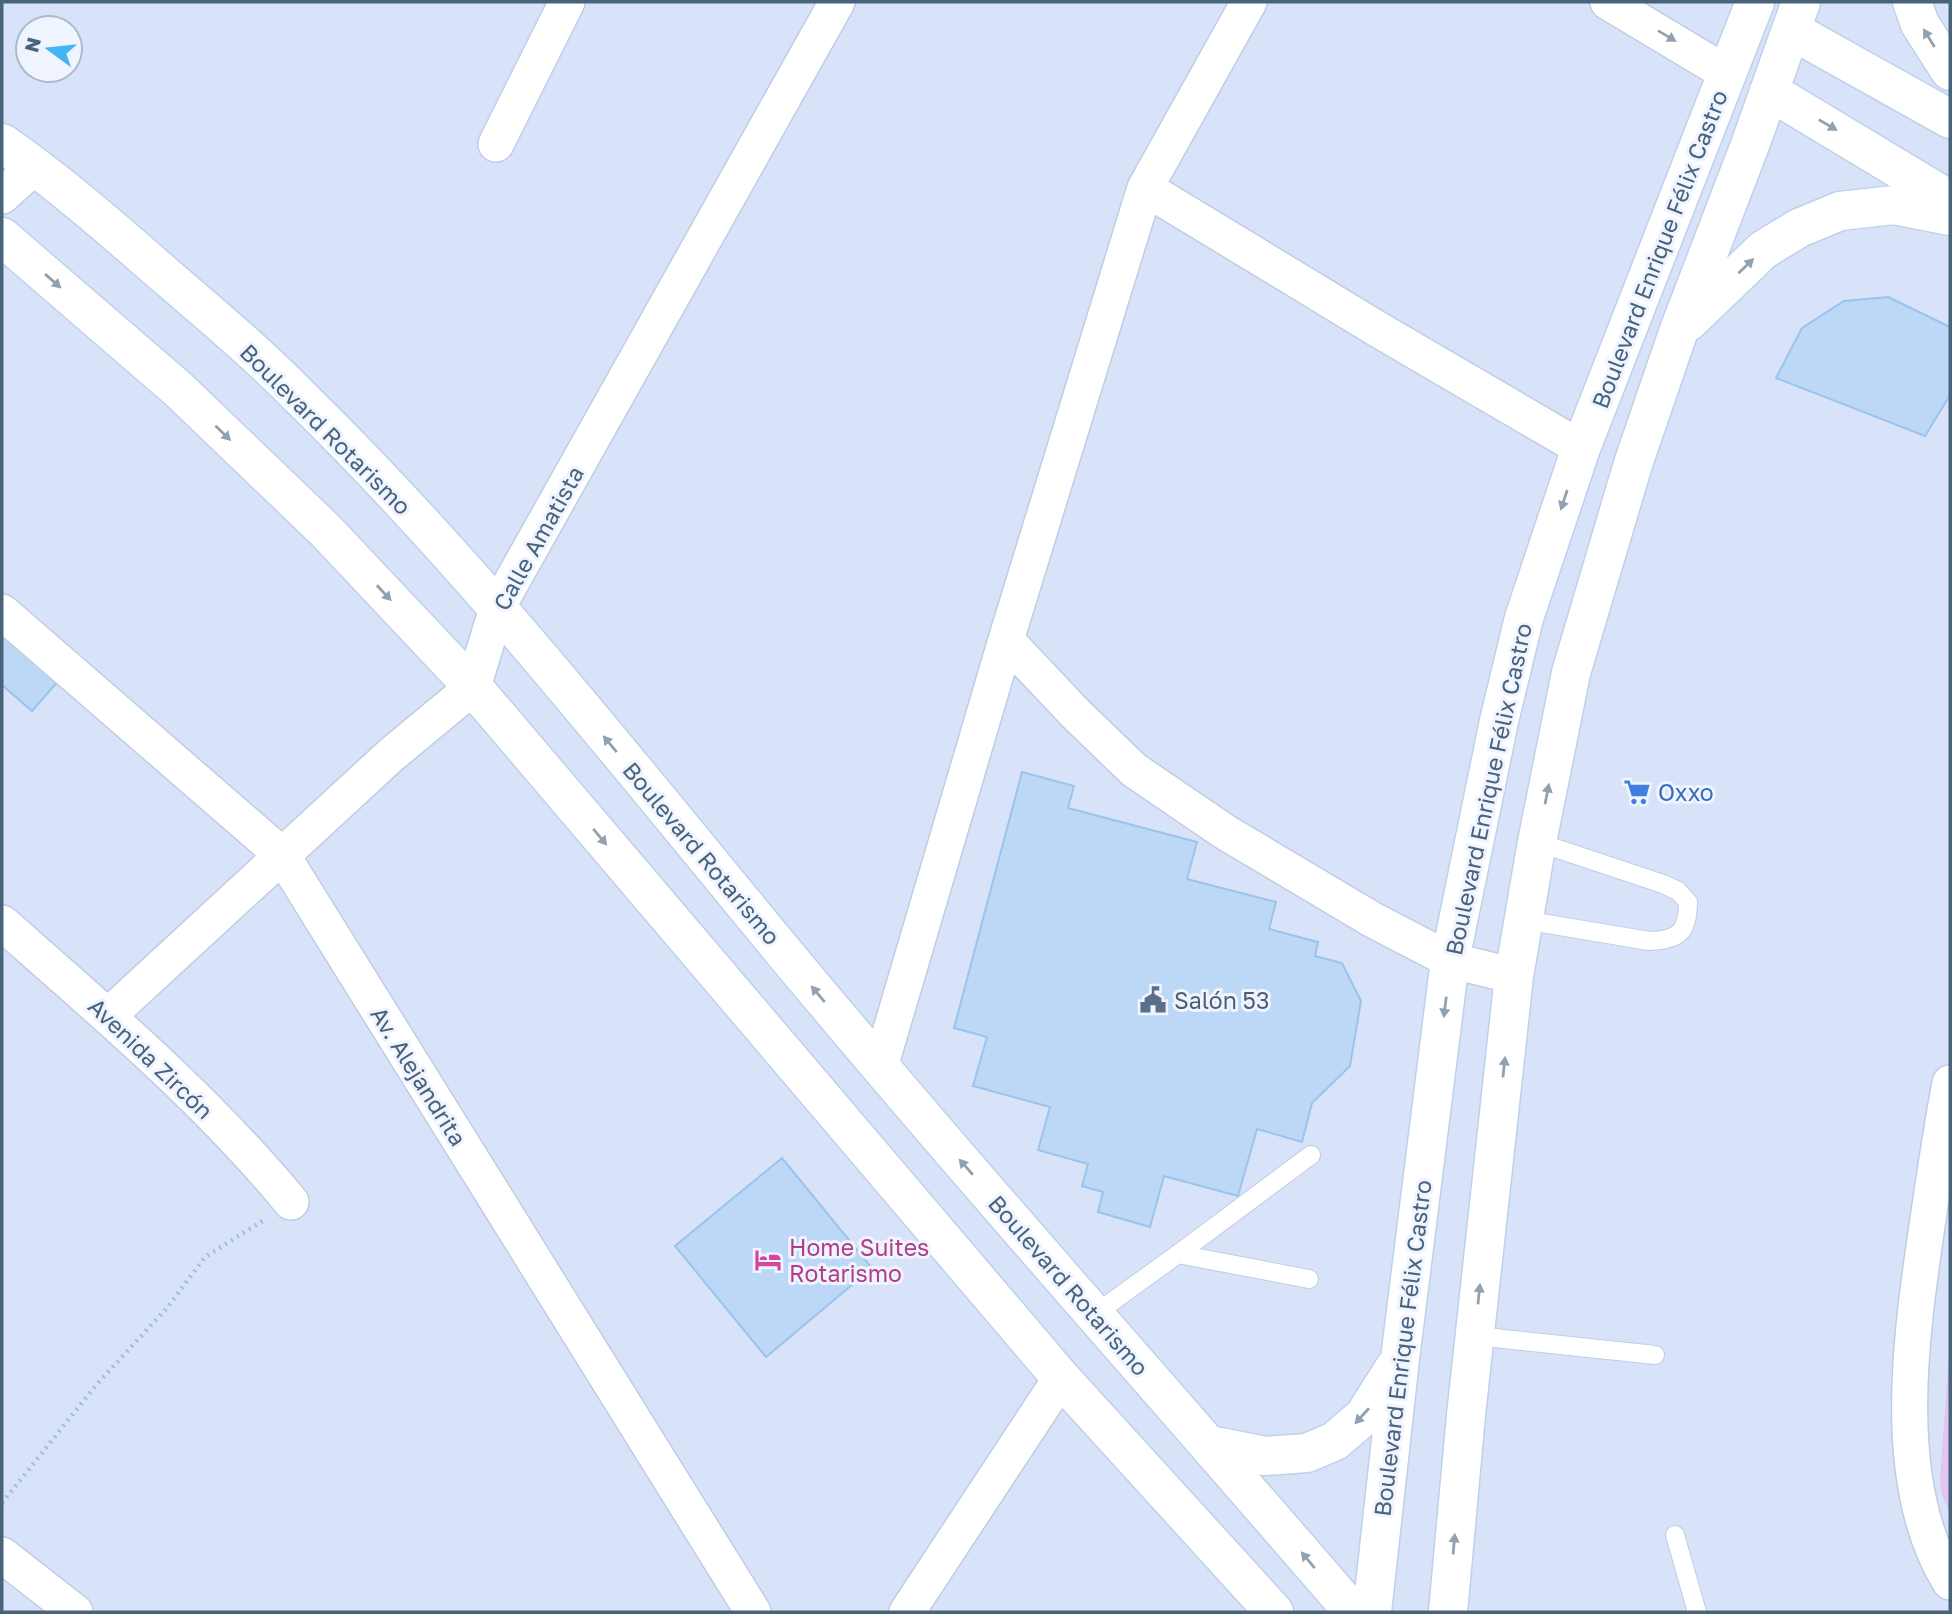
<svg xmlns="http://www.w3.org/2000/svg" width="1952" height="1614" viewBox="0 0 1952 1614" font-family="'Golos Text',sans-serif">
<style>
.residential{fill:#d8e3f9;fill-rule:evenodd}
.green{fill:#e2c4ee}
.building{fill:#bdd8f7;stroke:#9bc3eb;stroke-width:2}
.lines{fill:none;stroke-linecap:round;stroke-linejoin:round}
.lane-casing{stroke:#bfcde3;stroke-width:20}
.street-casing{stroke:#bfcde3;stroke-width:38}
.secondary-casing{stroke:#bfd1ea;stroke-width:41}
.path{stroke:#9fbddd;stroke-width:4.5;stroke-dasharray:2 5;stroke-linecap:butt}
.lane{stroke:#fff;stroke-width:18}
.street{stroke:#fff;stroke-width:35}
.secondary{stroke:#fff;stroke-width:38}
.oneway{fill:#91a1b0}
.labels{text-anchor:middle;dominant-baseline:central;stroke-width:6;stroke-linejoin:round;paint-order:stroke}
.street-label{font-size:23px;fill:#48637c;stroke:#f0f4ff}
.shop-label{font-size:23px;fill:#366cbe;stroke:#f0f4ff;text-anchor:start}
.service-label{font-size:23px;fill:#4e5e75;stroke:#f0f4ff;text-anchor:start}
.hotel-label{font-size:23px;fill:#b23c85;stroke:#f0f4ff;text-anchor:start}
</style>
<rect width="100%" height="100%" fill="#e8eefe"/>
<path class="residential" d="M2,2h1948v1610h-1948zM28,28h42v42h-42z"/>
<path class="green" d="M1950,1344v170l-8,-19 -2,-16z"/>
<path class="building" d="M1888,297l62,30v68l-25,41 -149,-58 26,-50 42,-27z
M2,632l57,48 -27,31 -30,-26z
M1022,772l52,14 -6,22 129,34 -10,37 89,23 -7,27 49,13 -3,14 27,7 19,38 -11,65 -38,37 -10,39 -45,-13 -19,67 -74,-20 -14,51 -52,-15 5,-20 -21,-6 6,-22 -50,-14 12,-43 -77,-21 14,-49 -33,-9z
M782,1158l90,110 -106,89 -91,-111z"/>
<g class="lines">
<g class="lane-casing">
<path id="lane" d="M1523,920l126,21c29,-1 39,-8 39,-39l-10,-11 -15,-7 -126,-42
M1178,1254l133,-99
M1095,1314l83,-60 131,25
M1475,1336l180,19
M1675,1535l22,77"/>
</g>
<g class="street-casing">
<path id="street" d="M1608,2l120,72
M496,144l71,-142
M1145,188l234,142 202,118
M2,196l33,-30
M2,612l280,243 471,757
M1006,640l69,73 59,57 91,62 148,88 77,40 64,16
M2,923c100,88 204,176 289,279
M108,1016l283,-261 82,-68 24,-79 340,-606
M880,1067l126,-427 139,-452 104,-186
M1950,1083c-9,47 -16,95 -23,143 -16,109 -38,258 23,356
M2,1555l73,57
M907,1612l154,-234"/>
</g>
<g class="secondary-casing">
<path id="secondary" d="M1912,2l8,22 30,47
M1791,30l159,89
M1769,91l181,109
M2,143c58,40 111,87 164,133 45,39 92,78 134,121 174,170 327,366 482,553 186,224 381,441 571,662
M2,237l176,152 148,142 147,156 588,691 213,234
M1688,322l75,-72 36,-22 41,-17 54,-6 56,11
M1210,1445l55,11 42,-3 28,-12 29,-25 31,-49
M1372,1612l28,-253 50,-399 49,-239 25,-103 57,-170 174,-446
M1448,1612l18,-197 48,-439 23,-134 34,-169 62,-209 46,-134 71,-185 51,-143"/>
</g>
<path class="path" d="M2,1503l95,-119 70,-76 38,-51 59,-37"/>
<use href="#lane" class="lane"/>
<use href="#street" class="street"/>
<use href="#secondary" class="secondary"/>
</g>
<defs><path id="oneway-solid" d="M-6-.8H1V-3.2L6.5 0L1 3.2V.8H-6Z" transform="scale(1.75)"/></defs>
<g class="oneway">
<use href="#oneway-solid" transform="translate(1667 36) rotate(31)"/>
<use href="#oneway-solid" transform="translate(1929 38) rotate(-122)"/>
<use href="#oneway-solid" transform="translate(1828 125) rotate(30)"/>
<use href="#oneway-solid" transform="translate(1746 266) rotate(-44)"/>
<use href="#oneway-solid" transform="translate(53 281) rotate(41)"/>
<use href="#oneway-solid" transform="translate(223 433) rotate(44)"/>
<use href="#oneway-solid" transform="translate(1564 500) rotate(108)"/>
<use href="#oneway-solid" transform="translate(384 593) rotate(47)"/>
<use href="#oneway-solid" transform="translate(610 744) rotate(-130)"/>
<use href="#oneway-solid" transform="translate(1547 794) rotate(-79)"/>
<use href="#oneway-solid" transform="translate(600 837) rotate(50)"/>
<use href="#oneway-solid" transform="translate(818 994) rotate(-130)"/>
<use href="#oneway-solid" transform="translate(1445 1007) rotate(97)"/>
<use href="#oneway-solid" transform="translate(1504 1067) rotate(-84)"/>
<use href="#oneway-solid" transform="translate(966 1167) rotate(-131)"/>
<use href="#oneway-solid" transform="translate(1479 1294) rotate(-84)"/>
<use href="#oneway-solid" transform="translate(1362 1416) rotate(132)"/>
<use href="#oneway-solid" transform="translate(1454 1544) rotate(-85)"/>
<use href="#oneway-solid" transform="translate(1308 1560) rotate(-130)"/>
</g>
<defs>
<g id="supermarket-bare" transform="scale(2.1)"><path d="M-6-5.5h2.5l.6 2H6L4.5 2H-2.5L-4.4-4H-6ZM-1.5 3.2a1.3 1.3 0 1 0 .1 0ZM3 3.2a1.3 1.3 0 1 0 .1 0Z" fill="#3f7fe0" stroke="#f0f4ff" stroke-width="2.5" paint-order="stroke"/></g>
<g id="civic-bare" transform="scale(2.1)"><path d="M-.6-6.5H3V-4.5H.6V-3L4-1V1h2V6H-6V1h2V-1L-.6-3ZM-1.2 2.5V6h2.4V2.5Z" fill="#5c6f8a" stroke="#f0f4ff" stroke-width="2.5" paint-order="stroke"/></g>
<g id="hotel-bare" transform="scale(2.1)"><path d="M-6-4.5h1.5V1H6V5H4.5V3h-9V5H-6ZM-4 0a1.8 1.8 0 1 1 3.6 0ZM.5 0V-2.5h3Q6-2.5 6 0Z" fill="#d1479c" stroke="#f0f4ff" stroke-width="2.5" paint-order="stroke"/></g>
</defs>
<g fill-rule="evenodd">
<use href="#supermarket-bare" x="1637" y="792"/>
<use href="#civic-bare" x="1153" y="1000"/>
<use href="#hotel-bare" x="768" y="1260"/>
</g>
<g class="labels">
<g class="street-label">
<text transform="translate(1659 249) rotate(-69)">Boulevard Enrique Félix Castro</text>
<text transform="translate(326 429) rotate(45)">Boulevard Rotarismo</text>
<text transform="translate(538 538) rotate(-61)">Calle Amatista</text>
<text transform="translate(1488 789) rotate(-78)">Boulevard Enrique Félix Castro</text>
<text transform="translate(702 853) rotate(50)">Boulevard Rotarismo</text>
<text transform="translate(151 1058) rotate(44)">Avenida Zircón</text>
<text transform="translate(419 1076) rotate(58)">Av. Alejandrita</text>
<text transform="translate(1069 1285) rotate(49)">Boulevard Rotarismo</text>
<text transform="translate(1402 1348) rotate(-83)">Boulevard Enrique Félix Castro</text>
</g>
<g class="shop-label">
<text x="1658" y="792">Oxxo</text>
</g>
<g class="service-label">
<text x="1174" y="1000">Salón 53</text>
</g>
<g class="hotel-label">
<text x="789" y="1247">Home Suites<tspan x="789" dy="26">Rotarismo</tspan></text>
</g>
</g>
<rect width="1952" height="1614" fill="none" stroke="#48637c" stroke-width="7"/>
<g transform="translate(49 49) rotate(285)"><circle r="33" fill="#f0f4ff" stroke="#adbacb" stroke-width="2"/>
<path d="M0-5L12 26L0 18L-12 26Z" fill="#42b6f3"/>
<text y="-10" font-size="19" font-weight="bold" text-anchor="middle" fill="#48637c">N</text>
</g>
</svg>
